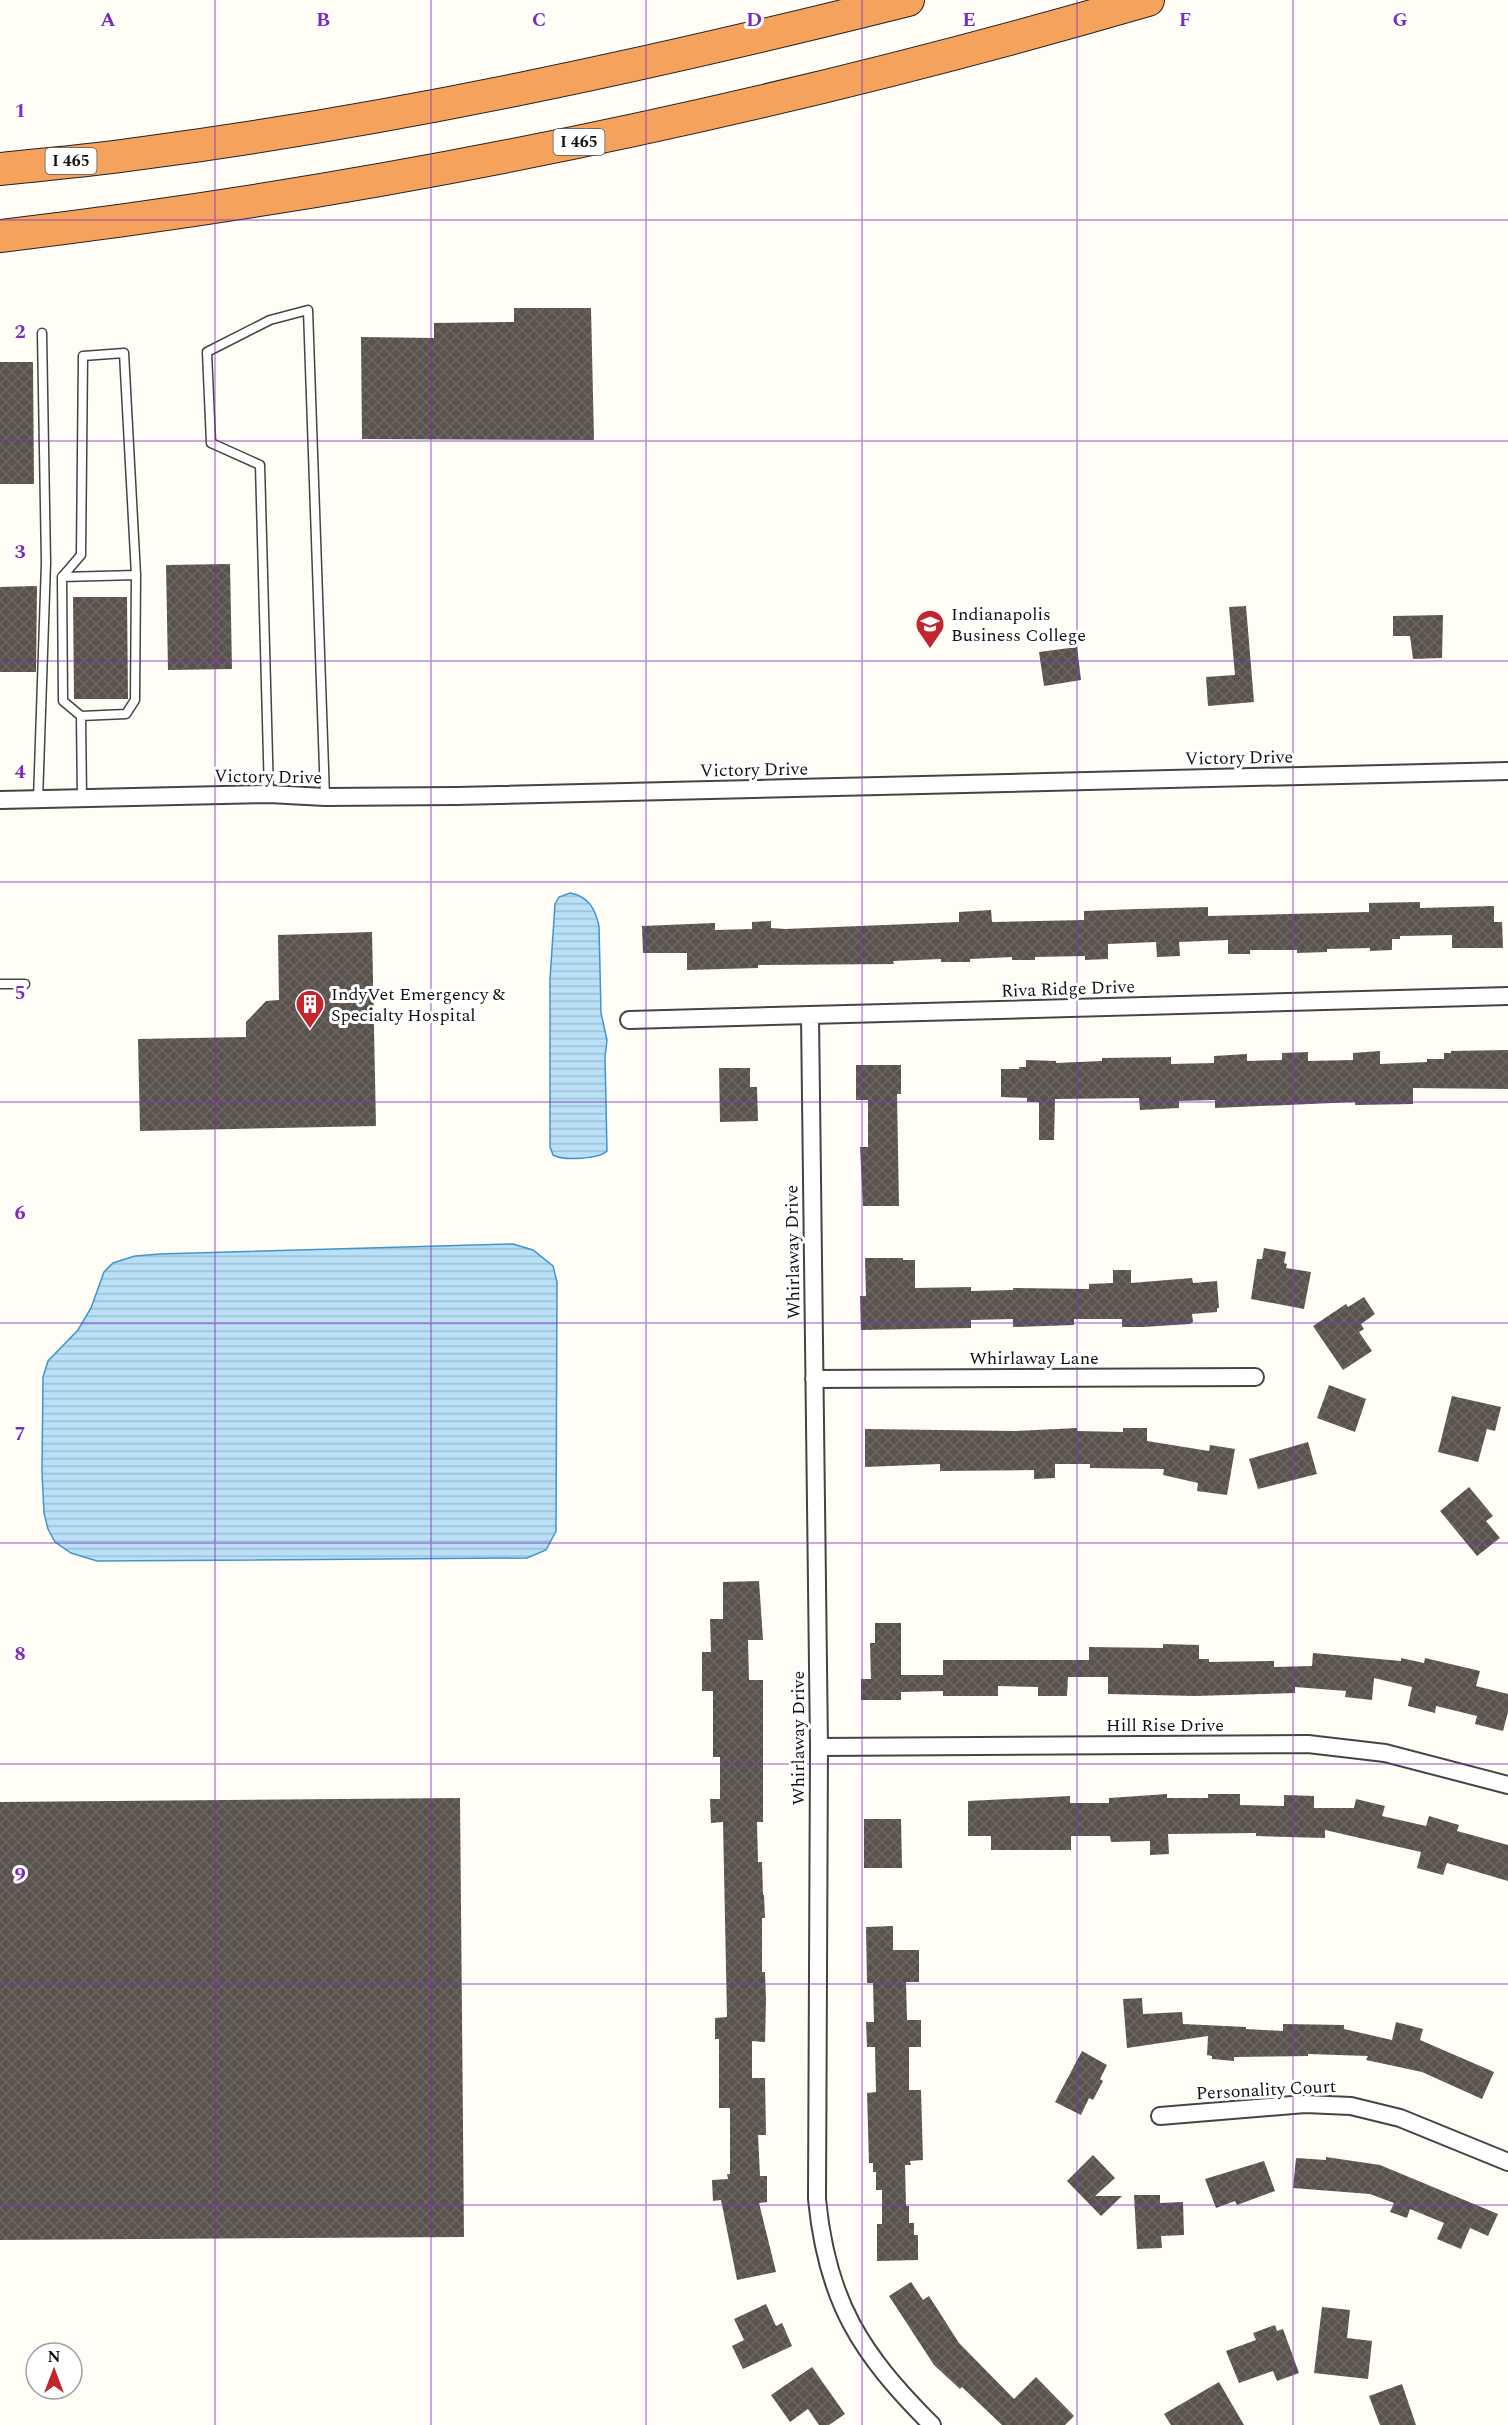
<svg xmlns="http://www.w3.org/2000/svg" width="1508" height="2425" viewBox="0 0 1508 2425" font-family="Spectral,serif">
<style>
.water{fill:url(#water-rules);stroke:#3f96cf;stroke-width:1.5}
.building{fill:url(#building-cross-hatch)}
.lines{fill:none;stroke-linecap:round;stroke-linejoin:round}
.service-casing{stroke:#444;stroke-width:11}
.minor-casing{stroke:#444;stroke-width:20}
.motorway-casing{stroke:#222;stroke-width:34}
.service{stroke:#fff;stroke-width:8}
.minor{stroke:#fff;stroke-width:16}
.motorway{stroke:#f5a25d;stroke-width:32}
.grid{fill:none;stroke:#7b2cbf;stroke-width:1.5;stroke-opacity:0.55}
.labels{text-anchor:middle;dominant-baseline:central;stroke-width:6;stroke-linejoin:round;paint-order:stroke}
.shield{fill:#fff;stroke:#585858;stroke-width:1.5}
.shield-label{font-size:16px;font-weight:bold;fill:#111}
.poi-label{font-size:18px;fill:#111;stroke:#fff;text-anchor:start}
.street-label{font-size:18px;fill:#111;stroke:#fff}
.grid-label{font-size:20px;text-anchor:middle;font-weight:bold;fill:#7b2cbf;stroke:#fff;stroke-width:6;stroke-linejoin:round;paint-order:stroke}
</style>
<defs>
<pattern id="water-rules" width="6" height="5" patternUnits="userSpaceOnUse" patternTransform="scale(1.5)"><rect width="6" height="5" fill="#b9e0f7"/><path d="M0 2.5h6" fill="none" stroke="#9ebfd3"/></pattern>
<pattern id="building-cross-hatch" width="8" height="8" patternUnits="userSpaceOnUse" patternTransform="scale(1.5)"><rect width="8" height="8" fill="#5a524d"/><path d="M0 0l8 8M0 8l8-8" fill="none" stroke="#6d6662"/></pattern>
</defs>
<rect width="100%" height="100%" fill="#fffdf5"/>
<path class="water" d="M570,893c18,3 25,15 29,33l2,87 6,27 -2,17 2,94c-8,8 -44,10 -54,4l-3,-8v-168l5,-75 4,-7z
M513,1244l20,6 20,16 4,16 -1,249 -10,19 -19,8 -430,3 -26,-8 -16,-11 -7,-13 -4,-16 -2,-41 1,-95 5,-16 30,-31 13,-22 13,-36 9,-9 22,-7 25,-2z"/>
<path class="building" d="M514,308h77l3,132 -232,-1 -1,-102 73,1v-15l80,-1z
M0,362h33l1,122h-34z
M230,564l2,105 -64,1 -2,-105z
M37,586l-1,86h-36v-85z
M73,597h54l1,102h-54z
M1246,606l8,96 -46,4 -2,-29 29,-2 -6,-68z
M1443,615l-1,43 -29,1 -3,-23h-17v-20z
M1077,647l4,33 -37,6 -5,-34z
M1420,902v6l74,-2v16h8l1,26h-51v-13l-52,1v3h-8v11l-22,1v-3l-43,1v3l-30,1v-3h-47v4h-22v-14l-49,2 1,14 -23,1 -1,-15 -48,2v15l-23,1v-4l-50,1v3h-23v-3l-42,2v3h-29v-3l-48,2 1,3 -136,1v3l-71,2v-17h-44l-1,-27 73,-3v7l37,-1v-7l19,-1v7l14,1 174,-7v-10l32,-2 1,12 92,-2v-9l53,-2 71,-2v9l161,-4v-9z
M372,932l4,194 -236,5 -2,-92 108,-2v-15l20,-21 13,-1 -1,-65z
M1508,1050v39l-95,-1v16l-58,1v-3l-140,6v-8l-36,1v7l-39,2 -1,-12 -84,1 -1,41h-15v-38h-12v-4l-26,-1v-28h18v-2h7v-7l30,1v2l46,-2v-3l69,-1v7l43,-1v-7l33,-2v7l35,-1v-7l26,-1v9l45,-1v-7l27,-2v13l47,-2v-3h17v-6h7v-2z
M856,1065h45v29h-4l2,112h-36l-3,-59h8v-47h-12z
M719,1068h31v19h7l1,34 -38,1z
M1264,1248l22,4 -2,11 3,1 -1,4 25,4 -7,37 -53,-10 6,-40h5z
M865,1258h38v2h12v28l56,-1v4l42,-1v-2l76,1v-5l24,-1v-13h18v13l61,-5 1,5 24,-2 2,27h-2v4l-25,2 1,8 -3,2 -47,3h-21v-8h-48v6l-61,2v-8l-42,1v8l-110,2 -1,-34h6z
M1364,1297l11,17 -14,10 3,5 -5,3 13,19 -29,19 -30,-44 33,-22 2,3z
M1329,1385l37,14 -11,33 -38,-14z
M1452,1396l49,11 -6,24 -8,-2 -9,33 -40,-10z
M1077,1428v3l46,1v-4h24v13l62,10 1,-6 25,4 -8,46 -30,-4 1,-8 -35,-8 1,-6 -74,-1v-4h-35v14l-21,1v-9l-94,1v-7l-75,3v-38l151,2z
M1308,1442l9,32 -59,15 -9,-30z
M1469,1487l24,29 -7,5 14,17 -23,18 -37,-45z
M759,1581l4,59h-15l1,40h14v142h-6l1,40h4l1,33h1l1,23h-3v54h3l1,28 -1,42 -13,-1v37h13l1,57h-8l2,41h7v26l-8,1 17,69 -39,8 -16,-80 -8,1 -1,-21 16,-1 -1,-5h3v-66h-11v-69h-4v-21l12,-1 -4,-195 -12,1 -1,-24h10v-42h-7v-66h-11v-39h9l-1,-33h13v-37z
M875,1623h26v52h42v-15h146v-13l74,1v-4l36,1v14h10v3l65,-1v6l38,-1 1,-13 88,8v-3l23,5 1,-5 55,13 -4,15 32,8v18l-5,19 -28,-7 2,-8 -41,-10 -1,7 -27,-7 4,-19 -38,-9 -2,22 -27,-3 1,-6 -51,-4v6l-100,3 -87,-2v-17h-40l-1,19h-29v-9l-40,-1v10h-55v-5l-42,1v8h-40v-21h10l-1,-36h5z
M1167,1794v4h41v-4h32v11l44,1v-11l30,1v12h40l2,-9 29,7 -3,10 44,10 3,-10 30,9 -2,6 51,14v36l-61,-18 -4,12 -26,-7 4,-16 -96,-22v8l-69,-2v-3l-88,1 1,20 -19,1v-14l-39,1 -1,-6h-39v14h-80v-14h-23v-35l102,-5v7h39v-5z
M460,1798l4,439 -464,3v-438z
M864,1819h37l1,49h-38z
M893,1926v24h26v32h-13l1,38h14v27h-12v43h12l2,70 -13,1 1,4h-6l1,41h3v17h5v12h4v25l-41,1v-37h5v-34h-6v-18h-3v-9h-4l-2,-70 9,-1 -1,-45h-8l-1,-25h8l-1,-39h-6l-1,-56z
M1142,1998l1,16 39,-2 1,12 63,3v2l37,2v-7l61,1v4l48,11 4,-18 27,7 -3,11 74,32 -12,27 -60,-27 -56,-12 2,-4 -60,-2v2l-74,1v4l-22,-2v-3l-5,-1 1,-19 -81,12 -4,-49z
M1082,2051l25,14 -7,14 3,2 -10,19 -4,-2 -8,17 -26,-13z
M1093,2155l22,23 -20,18h27l-21,20 -34,-35z
M1326,2157l54,8 118,49 -10,22 -18,-8 -9,21 -24,-10 7,-16 -34,-14 -3,9 -17,-6 4,-9 -24,-9 -77,-6 3,-30 30,2z
M1264,2161l11,30 -38,14 -2,-4 -19,7 -11,-29z
M1134,2195h26v8l23,-1 1,33 -23,1 1,12 -25,1z
M911,2282l12,18 6,-4 30,47 55,56 22,-22 38,39 -9,9h-63l-40,-38 -2,2 -26,-24 -45,-69z
M766,2304l10,22 6,-3 10,23 -49,23 -11,-23 12,-6 -10,-21z
M1322,2307l28,3 -3,28 25,3 -4,38 -54,-6z
M1275,2325l2,6 6,-2 16,44 -22,8 -4,-10 -34,12 -13,-32 30,-11 -3,-7z
M812,2367l33,47 -16,11h-10l-11,-16 -18,13 -19,-27z
M1219,2382l25,43h-73l-7,-11z
M1402,2384l14,41h-36l-11,-29z"/>
<g class="lines">
<g class="service-casing">
<path id="service" d="M62,577l19,-22 2,-199 41,-3 12,222
M81,716l45,-2 9,-14 1,-125 -74,2 1,124 18,15 1,82
M269,794l-9,-329 -49,-22 -4,-91 63,-32 38,-10 17,487
M38,800l8,-237 -4,-230
M0,984h25"/>
</g>
<g class="minor-casing">
<path id="minor" d="M0,800l269,-6 56,3 132,-1 1051,-25
M810,1016l9,731 -2,452c10,103 44,155 115,226
M629,1020l879,-24
M814,1379l441,-2
M819,1747l489,-3 77,9 123,32
M1160,2116l145,-12 46,2 49,12 108,44"/>
</g>
<g class="motorway-casing">
<path id="motorway" d="M0,169c48,-5 96,-9 143,-16 258,-34 513,-90 765,-153
M0,236c388,-46 773,-127 1148,-236"/>
</g>
<use href="#service" class="service"/>
<use href="#minor" class="minor"/>
<use href="#motorway" class="motorway"/>
</g>
<path class="grid" d="M215,0v2425M431,0v2425M646,0v2425M862,0v2425M1077,0v2425M1293,0v2425M0,220h1508M0,441h1508M0,661h1508M0,882h1508M0,1102h1508M0,1323h1508M0,1543h1508M0,1764h1508M0,1984h1508M0,2205h1508"/>
<defs>
<g id="school-pin" transform="scale(1.5)"><path d="M0 17L-7.5 6A9.5 9.5 0 1 1 7.5 6Z" fill="#c4262e" stroke="#fff"/><path d="M0-5L7-2L0 1L-7-2ZM-4 1L0 2.5L4 1V4Q0 6-4 4Z" fill="#fff"/></g>
<g id="building-pin" transform="scale(1.5)"><path d="M0 17L-7.5 6A9.5 9.5 0 1 1 7.5 6Z" fill="#c4262e" stroke="#fff"/><path d="M-4-6H4V6H1V3H-1V6H-4ZM-2.5-4.3h1.7v1.8h-1.7ZM.8-4.3h1.7v1.8H.8ZM-2.5-1h1.7V.8h-1.7ZM.8-1h1.7V.8H.8Z" fill="#fff"/></g>
</defs>
<g fill-rule="evenodd">
<use href="#school-pin" x="930" y="624"/>
<use href="#building-pin" x="310" y="1004"/>
</g>
<g class="labels">
<g class="shield">
<rect x="553.5" y="129" width="51" height="26" rx="4.5"/>
<rect x="45.5" y="148" width="51" height="26" rx="4.5"/>
</g>
<g class="shield-label">
<text x="579" y="142">I 465</text>
<text x="71" y="161">I 465</text>
</g>
<g class="poi-label">
<text x="951" y="614">Indianapolis<tspan x="951" dy="21">Business College</tspan></text>
<text x="331" y="994">IndyVet Emergency &amp;<tspan x="331" dy="21">Specialty Hospital</tspan></text>
</g>
<g class="street-label">
<text transform="translate(1239 758) rotate(-1)">Victory Drive</text>
<text transform="translate(754 770) rotate(-1)">Victory Drive</text>
<text transform="translate(268 777) rotate(1)">Victory Drive</text>
<text transform="translate(1068 989) rotate(-2)">Riva Ridge Drive</text>
<text transform="translate(793 1252) rotate(-91)">Whirlaway Drive</text>
<text x="1034" y="1358">Whirlaway Lane</text>
<text x="1165" y="1725">Hill Rise Drive</text>
<text transform="translate(798 1738) rotate(-90)">Whirlaway Drive</text>
<text transform="translate(1266 2090) rotate(-3)">Personality Court</text>
</g>
</g>
<g class="grid-label">
<text x="108" y="26">A</text>
<text x="323" y="26">B</text>
<text x="539" y="26">C</text>
<text x="754" y="26">D</text>
<text x="969" y="26">E</text>
<text x="1185" y="26">F</text>
<text x="1400" y="26">G</text>
<text x="20" y="117">1</text>
<text x="20" y="338">2</text>
<text x="20" y="558">3</text>
<text x="20" y="778">4</text>
<text x="20" y="999">5</text>
<text x="20" y="1219">6</text>
<text x="20" y="1440">7</text>
<text x="20" y="1660">8</text>
<text x="20" y="1881">9</text>
</g>
<g transform="translate(54 2371)"><circle r="28" fill="#ffffff" stroke="#a0a0a0" stroke-width="1.5"/>
<path d="M0-4.5L10 22L0 15L-10 22Z" fill="#c4262e"/>
<text y="-9" font-size="16" font-weight="bold" text-anchor="middle" fill="#111111">N</text>
</g>
</svg>
